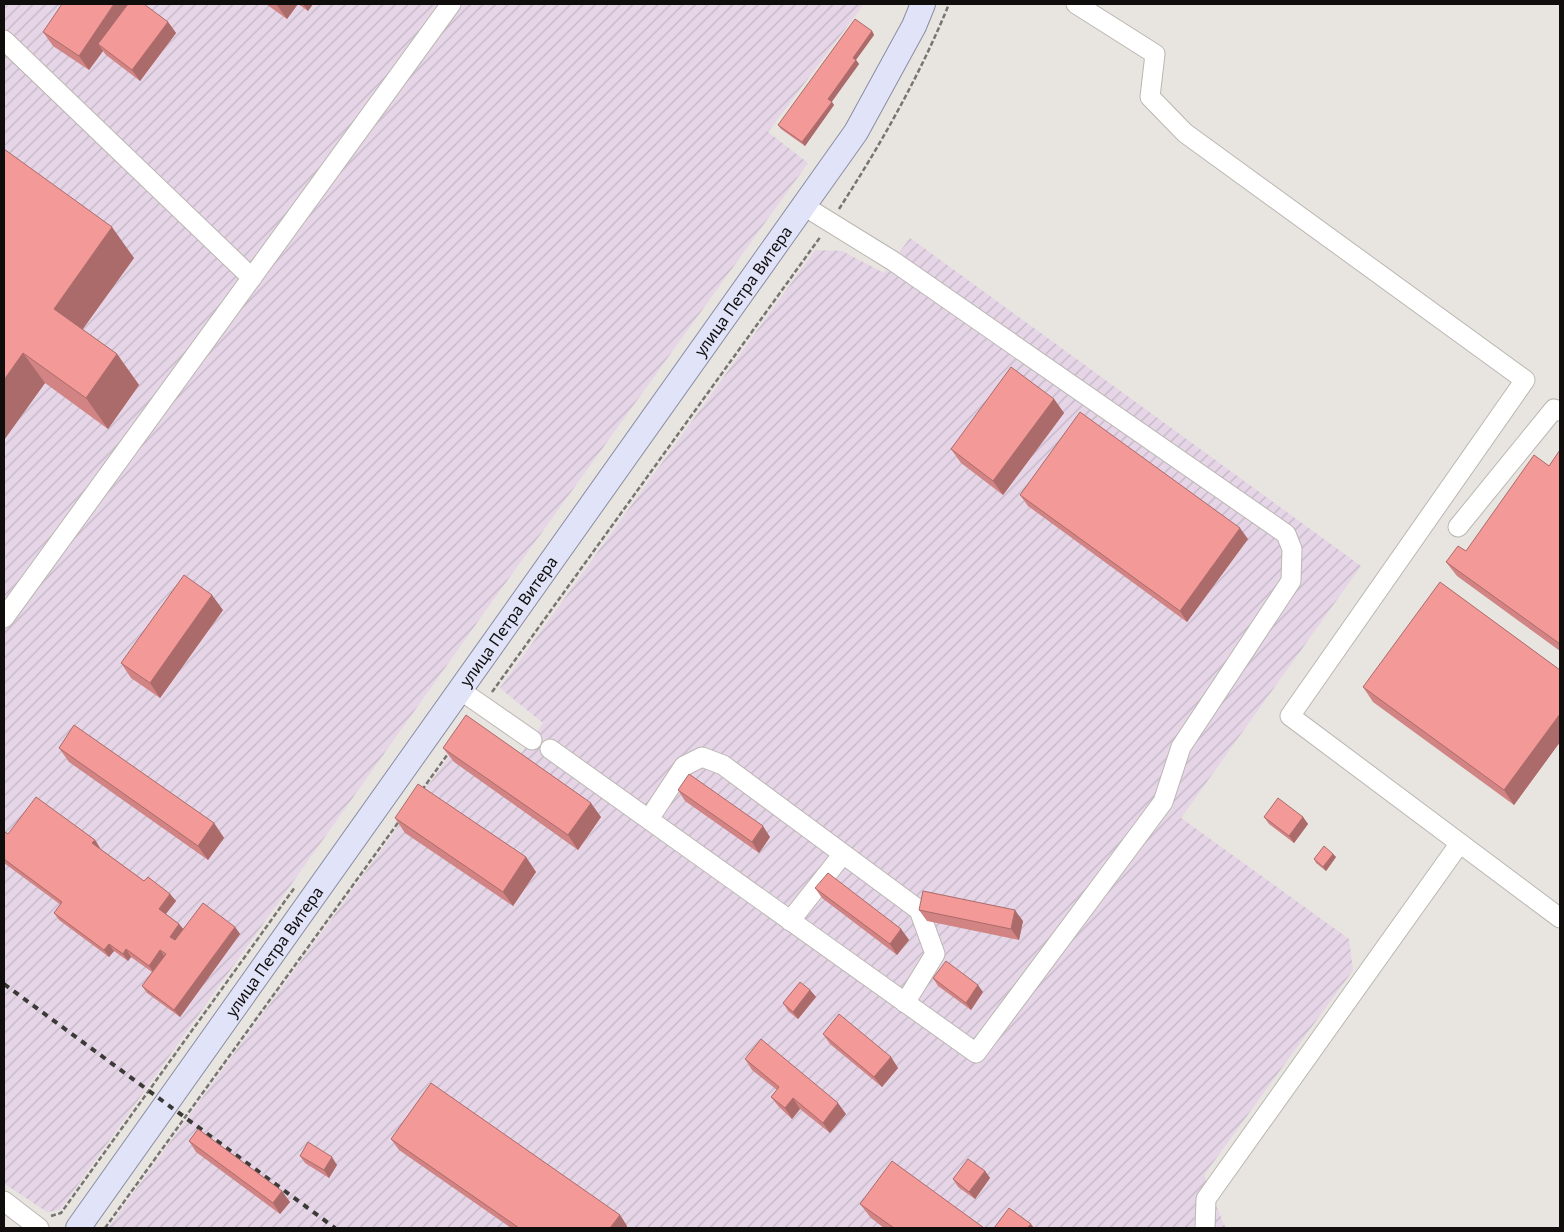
<svg xmlns="http://www.w3.org/2000/svg" width="1564" height="1232" viewBox="0 0 1564 1232" font-family="'Noto Sans',sans-serif">
<style>
.industrial{fill:url(#industrial-furrows)}
.lines{fill:none;stroke-linecap:round;stroke-linejoin:round}
.minor-casing{stroke:#bbb7b2;stroke-width:21}
.major-casing{stroke:#8a8da3;stroke-width:26}
.path{stroke:#777471;stroke-width:2.5;stroke-dasharray:5 2.5;stroke-linecap:butt}
.minor{stroke:#fff;stroke-width:19}
.major{stroke:#e1e3f9;stroke-width:24}
.rail{stroke:#3b3a37;stroke-width:4;stroke-dasharray:6 6;stroke-linecap:butt}
.wall{fill:#d18483}
.shaded-wall{fill:#aa6b6a}
.building{fill:#f39998;stroke:#aa6b6a}
.labels{text-anchor:middle;dominant-baseline:central;stroke-width:4;stroke-linejoin:round;paint-order:stroke}
.street-label{font-size:16px;fill:#0f0e0c;stroke:#fff}
</style>
<defs>
<pattern id="industrial-furrows" width="10" height="10" patternUnits="userSpaceOnUse" patternTransform="scale(1.25)"><rect width="10" height="10" fill="#e5d5e7"/><path d="M-1 1l2-2M0 10L10 0M9 11l2-2" fill="none" stroke="#c3b6c5"/></pattern>
</defs>
<rect width="100%" height="100%" fill="#e8e4df"/>
<path class="industrial" d="M4,4h860l-96,128 40,31 -317,440 -431,607 -13,2 -42,-28 -1,1z
M910,238l451,328 -180,252 168,121 4,31 -149,205 20,50 4,3h-1120l366,-506 46,33 12,-15 11,-17 -43,-35 315,-438 27,1 42,22z"/>
<g class="lines">
<g class="minor-casing">
<path id="minor" d="M1076,4l79,50 -5,43 35,36 340,247 -235,336 270,202
M4,40l248,238
M1458,527l96,-118 6,2
M4,618l447,-614
M460,690l72,50
M550,749l426,304 187,-251 18,-55 110,-166 1,-32 -6,-15 -393,-273 -89,-55
M649,819l35,-53 18,-9 21,8 196,145 16,44 -30,49
M790,921l53,-67
M4,1201l35,27
M1205,1228l1,-29 254,-356"/>
</g>
<g class="major-casing">
<g id="major">
<path id="s1" d="M78,1228l778,-1096 58,-106 9,-22"/>
</g>
</g>
<path class="path" d="M839,209c42,-65 81,-134 110,-205
M492,692l329,-456
M422,790l28,-39
M51,1216l10,-3 234,-326
M105,1228l295,-408"/>
<use href="#minor" class="minor"/>
<use href="#major" class="major"/>
<path class="rail" d="M4,984l331,244"/>
</g>
<path class="wall" d="M266,4h47l-5,7 -10,-7 -11,15z
M168,22l8,11 -36,48 -34,-26 -3,-4 -14,19 -36,-24 -10,-14z
M872,31l2,4 -18,25 3,4 -28,38 3,3 -29,41 -24,-17 -3,-4z
M4,149l130,109 -52,71 35,25 22,31 -31,44 -63,-46 -41,57z
M1054,399l10,14 -61,82 -42,-32 -10,-14z
M1560,450v201l-103,-75 -11,-14 20,-11 83,-85z
M1020,495l228,44 -61,83 -159,-116z
M223,610l-63,88 -29,-20 -10,-15z
M1560,670v72l-46,63 -141,-103 -10,-15z
M59,748l155,75 10,15 -16,22 -139,-98z
M443,748l158,69 -23,33 -124,-88z
M678,790l92,47 -11,16 -74,-52z
M1264,817h39l5,7 -14,19 -25,-19z
M395,818l131,39 10,15 -23,34 -108,-73z
M4,834l91,6 5,8h-1l45,33 26,13 6,7 -10,13 13,10 5,6 51,-3 5,7 -60,83 -33,-24 -5,-7 10,-14 -21,-15 -3,4 -14,-10 -5,6 -50,-37 -5,-7 7,-8 -57,-42z
M1333,854l3,3 -10,14 -10,-8 -2,-4z
M815,888l86,41 8,11 -12,15 -75,-57z
M919,910l104,11 -4,19 -92,-19z
M933,978l50,14 -12,18 -33,-24z
M810,990l6,7 -18,22 -10,-8 -5,-8z
M823,1034l68,23 7,11 -16,19 -52,-43z
M745,1059l101,55 -16,19 -30,-24 -8,10 -13,-12 -8,-10 6,-7 -25,-20z
M391,1139l229,76 7,11 -1,2h-115l-112,-78z
M189,1141l101,61 -10,12 -84,-62z
M300,1156l37,9 -8,13 -24,-15z
M985,1171l5,7 -15,21 -17,-12 -5,-8z
M860,1204l124,24h-100l-13,-10z"/>
<path class="shaded-wall" d="M114,4h19l-35,40 5,7 -14,19 -10,-14z
M277,4h21l-11,15 -10,-14z
M303,4h10l-5,7z
M168,22l8,11 -36,48 -8,-11z
M872,31l2,4 -19,26 -2,-3z
M856,60l3,4 -28,39 -3,-4z
M832,102l2,3 -29,41 -3,-4z
M112,227l22,31 -59,82 -21,-31z
M23,353l22,30 -41,57v-60z
M117,354l22,31 -31,44 -22,-31z
M1054,399l10,14 -61,82 -10,-14z
M1240,528l8,11 -61,83 -7,-11z
M212,595l11,15 -63,88 -10,-15z
M1560,714v28l-46,63 -10,-15z
M591,803l10,14 -23,33 -10,-15z
M1303,817l5,7 -14,19 -5,-7z
M214,823l10,15 -16,22 -10,-14z
M763,826l7,11 -11,16 -7,-11z
M95,840l5,8 -3,2 -5,-7z
M1333,854l3,3 -10,14 -3,-4z
M526,857l10,15 -23,34 -10,-14z
M170,894l6,7 -12,15 -5,-7z
M1015,910l8,11 -4,19 -8,-11z
M179,924l6,7 -10,13 -5,-7z
M235,927l5,7 -60,83 -6,-7z
M901,929l8,11 -12,15 -7,-11z
M109,944l5,7 -5,6 -5,-7z
M126,949l5,8 -3,4 -5,-7z
M160,950l5,7 -11,16 -5,-7z
M978,985l5,7 -12,18 -5,-7z
M810,990l6,7 -18,22 -5,-7z
M891,1057l7,11 -16,19 -8,-10z
M793,1098l7,11 -8,10 -7,-11z
M838,1103l8,11 -16,19 -7,-10z
M332,1157l5,8 -8,13 -5,-8z
M985,1171l5,7 -15,21 -6,-7z
M282,1191l8,11 -10,12 -7,-11z
M620,1215l7,11 -1,2h-16z
M1031,1224l3,4h-7z"/>
<path class="building" d="M62,4h52l-35,52 -36,-24z
M128,4h16l24,18 -36,48 -34,-26z
M855,19l17,12 -19,27 3,2 -28,39 4,3 -30,40 -24,-17z
M4,149l108,78 -58,82 63,45 -31,44 -63,-45 -19,27z
M1011,367l43,32 -61,82 -42,-32z
M1080,412l160,116 -60,83 -160,-116z
M1560,450v194l-114,-82 12,-16 8,5 68,-96 15,11z
M184,575l28,20 -62,88 -29,-20z
M1440,582l120,88v44l-56,76 -141,-103z
M466,715l125,88 -23,32 -125,-87z
M74,725l140,98 -16,23 -139,-98z
M689,774l74,52 -11,16 -74,-52z
M418,784l108,73 -23,35 -108,-74z
M36,797l59,43 -3,3 52,38 4,-4 22,17 -11,15 20,15 -9,13 5,3 28,-37 32,24 -61,83 -32,-24 24,-32 -6,-4 -11,16 -23,-17 -3,5 -14,-10 -5,6 -50,-37 8,-11 -58,-43v-25l1,-2 3,2z
M1278,798l25,19 -14,19 -25,-19z
M1324,846l9,8 -10,13 -9,-8z
M828,873l73,56 -11,15 -75,-56z
M923,891l92,19 -4,19 -92,-19z
M946,961l32,24 -12,18 -33,-25z
M800,982l10,8 -17,22 -10,-9z
M839,1014l52,43 -17,20 -51,-43z
M761,1039l77,64 -15,20 -30,-25 -8,10 -14,-11 8,-10 -34,-28z
M431,1083l189,132 -10,13h-91l-128,-89z
M198,1129l84,62 -9,12 -84,-62z
M308,1142l24,15 -8,13 -24,-14z
M968,1159l17,12 -16,21 -16,-13z
M892,1161l92,67h-90l-34,-24z
M1009,1208l22,16 -4,4h-33z"/>
<g class="labels">
<g class="street-label">
<text stroke="none"><textPath href="#s1" startOffset="1149">улица Петра Витера</textPath></text>
<text stroke="none"><textPath href="#s1" startOffset="744">улица Петра Витера</textPath></text>
<text stroke="none"><textPath href="#s1" startOffset="339">улица Петра Витера</textPath></text>
</g>
</g>
<rect width="1564" height="1232" fill="none" stroke="#0f0e0c" stroke-width="10"/>
</svg>
